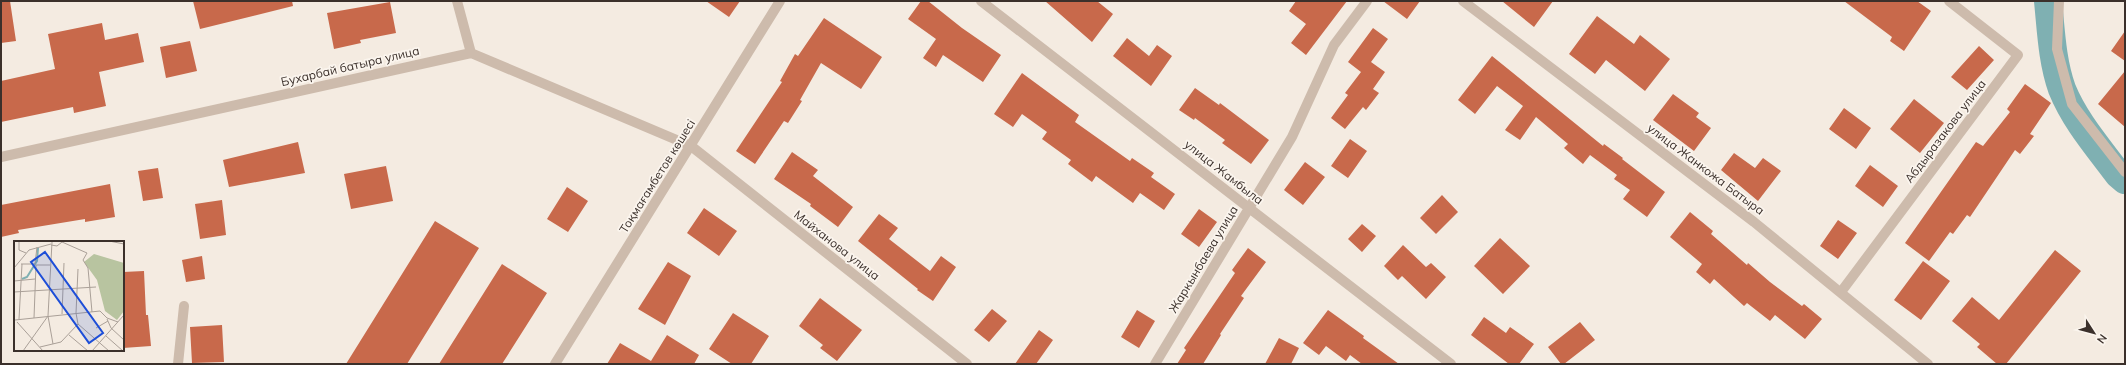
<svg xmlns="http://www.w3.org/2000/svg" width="2126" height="365" viewBox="0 0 2126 365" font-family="Mulish,sans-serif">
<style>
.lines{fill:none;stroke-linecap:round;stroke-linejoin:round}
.river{stroke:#7fb0b2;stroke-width:28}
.building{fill:#c8694b}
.minor{stroke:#cdbbac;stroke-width:10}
.tertiary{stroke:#cdbbac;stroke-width:10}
.labels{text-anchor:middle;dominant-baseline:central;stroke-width:3.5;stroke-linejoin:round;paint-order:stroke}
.street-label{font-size:12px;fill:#3b302b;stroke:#fbf5ee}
.inset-river{fill:none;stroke:#7fb0b2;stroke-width:2}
.inset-road{fill:none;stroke:#aaa098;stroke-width:1}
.view{fill:#1d4ed8;fill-opacity:0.15;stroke:#1d4ed8;stroke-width:2}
.inset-edge{fill:none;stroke:#3b302b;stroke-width:2}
</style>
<rect width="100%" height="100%" fill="#f4ebe1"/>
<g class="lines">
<path class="river" d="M2048,1c3,29 4,60 14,88 13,32 36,58 56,85l7,6"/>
</g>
<path class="building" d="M1,1h9l6,40 -15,2z
M193,1h99l1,5 -93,23z
M706,1h34l-11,16z
M921,1h7l34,27 39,27 -18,27 -40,-27 -7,12 -13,-9 13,-19 -28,-20z
M1045,1h52l16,13 -21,28z
M1296,1h51l-41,54 -15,-12 15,-19 -17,-13z
M1383,1h37l-13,18z
M1502,1h51l-19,26z
M1844,1h73l14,10 -27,40 -14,-10 2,-4z
M390,2l6,31 -36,7 1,3 -27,6 -7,-36z
M1597,16l37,28 6,-9 30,24 -25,32 -39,-31 -11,14 -26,-20z
M824,18l58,39 -21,32 -40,-26 -21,37 2,1 -14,22 -4,-2 -29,43 -19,-13 46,-69 -2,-1 15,-27 3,2z
M102,23l3,17 33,-7 6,29 -45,10 7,34 -32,7 -1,-6 -72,15v-41l54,-12 -7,-35z
M1373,28l15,11 -17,23 14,10 -12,17 6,4 -13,17 -3,-3 -18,22 -14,-11 17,-23 -3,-2 16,-21 -13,-10z
M2125,31v30l-14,-10z
M1127,38l22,18 8,-11 15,11 -21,30 -38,-30z
M190,41l7,30 -31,7 -6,-31z
M1979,46l15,14 -27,30 -16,-13z
M1492,56l111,90 1,-2 19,14 -1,1 43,33 -18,25 -24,-18 7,-9 -16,-11 3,-4 -27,-20 -7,9 -19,-16 4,-4 -32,-27 -16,23 -15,-10 18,-24 -26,-20 -22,28 -17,-14z
M2125,71v56l-27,-23z
M1022,73l57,42 -4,7 55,39 2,-3 22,15 -3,4 24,17 -11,16 -24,-17 -7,10 -37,-27 -4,6 -24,-18 3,-4 -29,-21 5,-7 -25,-18 -9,13 -19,-13z
M2025,84l26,19 -21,31 4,2 -14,18 -5,-4 -45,67 -3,-2 -14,19 -3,-2 -21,29 -24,-18 71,-101 7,4 27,-34 -3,-3z
M1195,88l24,17 1,-2 49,37 -18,24 -29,-21 3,-3 -30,-22 -1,2 -15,-10z
M1673,94l26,19 -3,4 15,11 -17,23 -41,-31z
M1914,99l30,24 -24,30 -30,-24z
M1844,108l27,20 -15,21 -27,-20z
M1350,139l17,12 -19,27 -17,-12z
M298,142l7,31 -76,14 -6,-27z
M792,152l26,18 -5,6 40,31 -15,20 -28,-21 1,-2 -37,-25z
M1734,153l21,15 8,-10 18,13 -23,30 -37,-31z
M1305,162l20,15 -22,28 -19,-15z
M1870,165l28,21 -15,21 -28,-21z
M386,166l7,35 -42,8 -7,-35z
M158,168l5,30 -20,3 -5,-30z
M110,184l5,33 -30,5v-3l-67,11 1,3 -18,4v-32z
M567,187l21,14 -20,31 -21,-13z
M1442,195l16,17 -22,22 -16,-16z
M222,200l4,35 -26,4 -5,-35z
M704,208l33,23 -18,25 -32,-23z
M1199,209l18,13 -18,25 -18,-13z
M1690,212l23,19 -2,3 36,31 1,-2 22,19 32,24 2,-2 18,15 -17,20 -30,-24 -5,6 -23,-18 -3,3 -30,-27 -4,5 -14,-12 6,-8 -32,-27z
M879,214l19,14 -9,11 41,32 11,-15 15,11 -23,34 -16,-11 1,-1 -60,-48z
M1838,220l19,13 -19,26 -18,-13z
M435,221l44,27 -72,116h-61z
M1362,224l14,12 -14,16 -14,-13z
M1500,238l30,28 -27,28 -29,-28z
M1403,245l23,22 5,-4 15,14 -20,22 -24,-23 -4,4 -14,-14z
M1248,248l18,14 -25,34 3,2 -24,36 1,1 -18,29h-26l9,-14 -2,-2 51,-75 -3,-3z
M2055,250l26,21 -75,93h-9l-20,-17 3,-3 -28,-23 20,-24 27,23z
M202,256l3,23 -19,3 -4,-22z
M1923,261l27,20 -29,39 -27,-20z
M668,262l23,14 -26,49 -27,-16z
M502,264l45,29 -45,71h-63z
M144,271l2,44h2l3,31 -28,2v-76z
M820,298l42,32 -25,31 -17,-13 3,-3 -24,-19z
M992,309l15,12 -18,21 -15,-12z
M1137,310l18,11 -16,27 -18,-11z
M1328,310l36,26 -1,2 36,26h-37l-12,-9 -4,6 -20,-15 -7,9 -16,-12z
M733,313l36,23 -18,28h-19l-23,-15z
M1484,317l22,16 4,-6 24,17 -15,20h-10l-38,-29z
M1580,322l15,18 -31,24h-3l-13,-17z
M222,325l2,37 -32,1 -2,-36z
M1039,330l14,10 -17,24h-21z
M667,335l32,20 -5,9h-87l13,-21 31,18z
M1279,338l20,10 -8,16h-26z"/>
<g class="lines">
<path class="minor" d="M457,1l14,52
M981,1l470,363
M1463,1l291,221 174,142
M2059,1l-2,48 15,55 53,68
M1,157l470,-104 220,93 276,218
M1841,292l177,-237 -69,-54
M178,364l6,-58
M1155,364l137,-227 42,-92 33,-44"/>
<path class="tertiary" d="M555,364l225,-363"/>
</g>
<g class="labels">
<g class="street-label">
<text transform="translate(350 66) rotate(-13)">Бухарбай батыра улица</text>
<text transform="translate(1945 131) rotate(-53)">Абдыразакова улица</text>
<text transform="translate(1706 169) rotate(37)">улица Жанкожа Батыра</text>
<text transform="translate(1224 172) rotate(38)">улица Жамбыла</text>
<text transform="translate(657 176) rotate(-58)">Тоқмағамбетов көшесі</text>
<text transform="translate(837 245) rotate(38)">Майханова улица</text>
<text transform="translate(1203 259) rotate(-59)">Жаркынбаева улица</text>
</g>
</g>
<g transform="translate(14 241)">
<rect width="110" height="110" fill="#f4ebe1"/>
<path d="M80,13l30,9v48l-7,9 -12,-9 -8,-31 -13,-18z" fill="#b8c4a0"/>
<path class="inset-river" d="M8,38l5,-2 10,-16 1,-13"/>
<path class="inset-road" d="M5,0v9l7,3M95,0l15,3M37,4l6,1 5,-4 25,11 -4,7 5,8 4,44M7,23h14l2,-17M0,27l15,-18 22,-6M64,28l-2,44 2,11 31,27M0,40l21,-2M0,51l82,-5M48,73l2,-51M34,75l5,28M20,77l2,-53h14M5,78l3,-55M93,78l4,9 13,12M1,79l85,-9 7,7 11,4M3,81l26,29M82,87l12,-7M55,94l19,16M92,95l17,15M26,106l21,-5 17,-18M9,110l25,-35 4,-74M78,110l32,-36"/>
<path class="view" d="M31,11l58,81 -14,10 -58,-81z"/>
<rect width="110" height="110" class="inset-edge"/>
</g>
<rect width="2126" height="365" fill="none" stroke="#3b302b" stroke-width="4"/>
<g transform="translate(2094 333) rotate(126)" stroke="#fbf5ee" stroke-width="3" paint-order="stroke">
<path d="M0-3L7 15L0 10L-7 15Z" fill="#3b302b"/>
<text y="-6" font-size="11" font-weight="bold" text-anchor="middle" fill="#3b302b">N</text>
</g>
</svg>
